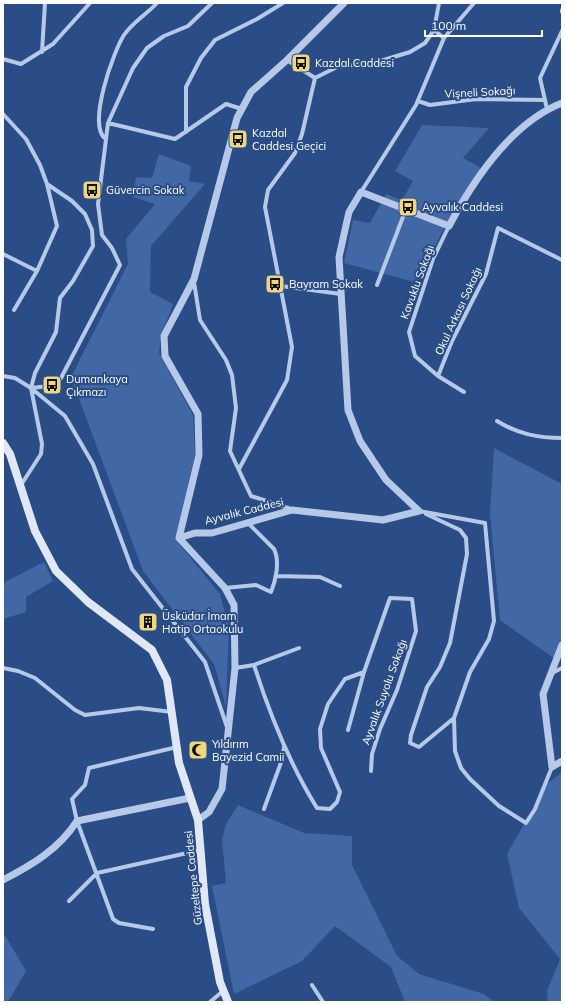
<svg xmlns="http://www.w3.org/2000/svg" width="565" height="1005" viewBox="0 0 565 1005" font-family="Mulish,sans-serif">
<style>
.green{fill:#4267a5}
.lines{fill:none;stroke-linecap:round;stroke-linejoin:round}
.minor{stroke:#b6c9e8;stroke-width:4}
.tertiary{stroke:#b6c9e8;stroke-width:7}
.secondary{stroke:#e0e8f7;stroke-width:8}
.labels{text-anchor:middle;dominant-baseline:central;stroke-width:4;stroke-linejoin:round;paint-order:stroke}
.poi-label{font-size:11px;fill:#fff;stroke:#2a4c87;text-anchor:start}
.street-label{font-size:11px;fill:#fff;stroke:#2a4c87}
</style>
<rect width="100%" height="100%" fill="#2a4c87"/>
<path class="green" d="M422,125l67,3 -26,30 18,10 -39,64 -24,51 -74,-20 9,-43 17,3 16,-29 16,6 11,-19 -18,-10z
M159,154l32,12 -2,15 16,3 -54,62 -1,46 23,12 -12,32 -2,17 34,62 2,39 -19,86 44,54 9,34 -3,79 -12,-43 -71,-93 -72,-194 57,-113 -2,-25 29,-35 -22,-7 3,-20 16,1z
M494,448l68,36v171l-7,4 -55,-39 -10,-106z
M44,562l9,19 -27,16v15l-23,7v-36z
M562,772v230h-14l-1,-11 13,-32 -41,-51 -12,-54 40,-70z
M238,805l66,28 48,3v29l45,91 22,18 65,20 10,8h-89l-14,-35 -56,-41 -33,35 -68,33 -22,-108 14,-3 -4,-43 4,-16z
M3,932l23,39 -18,31h-5z"/>
<g class="lines">
<path class="minor" d="M439,3l-5,27 10,8
M562,10v2
M42,52l3,-49
M3,59l18,5 32,-20 37,-41
M315,78l22,-11 40,-5 33,-10 15,-9 9,-13
M418,101l12,4 46,-6 69,1
M547,109l-7,-31 22,-47
M3,114l23,25 14,26 7,19 25,17 13,13 7,16 1,16 -20,35 -13,17 -4,34 -21,41 -4,15 11,56 -1,10 -20,31
M108,123l67,16 51,-35 16,5
M186,132v-45l15,-29 14,-18 42,-21 26,-16
M106,139c-20,-12 8,-89 18,-104 9,-13 23,-21 33,-32
M361,192l55,-87 28,-67 30,-35
M449,226l-16,33 -24,73 6,24 23,20 26,16
M3,254l34,17
M194,282l6,38 26,40 6,15 4,33 -6,43 21,45 40,13
M377,285l29,-76
M281,286l60,8
M14,310l23,-39 20,-45 -10,-42
M3,376l12,2 16,10 34,28 28,48 39,105 73,93 22,65
M438,376l14,-35 34,-67 12,-46 64,32
M31,388l18,-2 12,-8 59,-113 -8,-17 -10,-13 -4,-31 10,-81 25,-55 14,-20 17,-12 24,-10 24,-23
M497,421c21,13 41,17 65,17
M239,469l48,-89 5,-33 -27,-140 3,-17 27,-37 7,-19 13,-56 -28,-18
M419,511l66,12 9,98 -5,18 -19,33 -16,46 1,33 6,17 9,11 29,27 27,17 9,-14 17,-42
M426,514l34,16 6,8 1,16 -17,89 -10,24 -13,20 -16,48 -1,8 9,4 35,-29
M276,576l44,1 20,9
M225,588l31,-3 15,7c5,-12 9,-31 3,-43l-26,-26
M254,665l45,-17
M3,668l15,3 17,7 40,32 10,5 54,-7 33,4
M235,668l19,-3c16,50 35,98 63,143l13,1 7,-7 3,-10 -19,-44 -1,-19 8,-25 17,-25 19,-7
M552,673l10,-5
M348,730l16,-58 26,-74 22,1 4,32 -19,59 -17,39 -8,25 -1,17
M264,809l19,-52 1,-11
M69,901l28,-28 104,-23
M153,929l-34,-6 -6,-4 -36,-98 -5,-22 13,-14 4,-17 88,-21
M312,985l11,17
M210,1002l13,-11"/>
<path class="tertiary" d="M419,511l-33,-31 -26,-39 -12,-31 -9,-153 10,-45 12,-20 88,34c25,-47 62,-103 113,-123
M179,538l16,-5h17l80,-23 91,10 36,-9
M562,645l-19,49 9,73 10,-6
M198,820l11,-8 13,-23 13,-121 -1,-63 -9,-17 -46,-50 20,-83 -1,-41 -33,-58 -1,-20 30,-57 43,-161 14,-26 36,-32 57,-57
M3,880c29,-15 56,-31 74,-59l113,-23"/>
<path class="secondary" d="M3,443l7,11 25,77 21,40 32,31 64,48 15,30 12,83 19,57 7,84 15,78 8,20"/>
</g>
<defs>
<g id="bus-square" transform="scale(1)"><rect x="-9" y="-9" width="18" height="18" rx="4" fill="#eed67e" stroke="#2a4c87"/><path d="M-5-6H5V4H4V6H2V4H-2V6H-4V4H-5ZM-3.5-4V0h7V-4ZM-3.5 1.2v1.5H-2V1.2ZM2 1.2v1.5H3.5V1.2Z" fill="#111"/></g>
<g id="building-square" transform="scale(1)"><rect x="-9" y="-9" width="18" height="18" rx="4" fill="#eed67e" stroke="#2a4c87"/><path d="M-4-6H4V6H1V3H-1V6H-4ZM-2.5-4.3h1.7v1.8h-1.7ZM.8-4.3h1.7v1.8H.8ZM-2.5-1h1.7V.8h-1.7ZM.8-1h1.7V.8H.8Z" fill="#111"/></g>
<g id="mosque-square" transform="scale(1)"><rect x="-9" y="-9" width="18" height="18" rx="4" fill="#eed67e" stroke="#2a4c87"/><path d="M3.5-4.9A6 6 0 1 0 3.5 4.9A5 5 0 1 1 3.5-4.9Z" fill="#111"/></g>
</defs>
<g fill-rule="evenodd">
<use href="#bus-square" x="301" y="63"/>
<use href="#bus-square" x="238" y="139"/>
<use href="#bus-square" x="92" y="190"/>
<use href="#bus-square" x="408" y="207"/>
<use href="#bus-square" x="275" y="284"/>
<use href="#bus-square" x="52" y="385"/>
<use href="#building-square" x="148" y="622"/>
<use href="#mosque-square" x="198" y="750"/>
</g>
<g class="labels">
<g class="poi-label">
<text x="315" y="63">Kazdal Caddesi</text>
<text x="252" y="133">Kazdal<tspan x="252" dy="13">Caddesi Geçici</tspan></text>
<text x="106" y="190">Güvercin Sokak</text>
<text x="422" y="207">Ayvalık Caddesi</text>
<text x="289" y="284">Bayram Sokak</text>
<text x="66" y="379">Dumankaya<tspan x="66" dy="13">Çıkmazı</tspan></text>
<text x="162" y="616">Üsküdar İmam<tspan x="162" dy="13">Hatip Ortaokulu</tspan></text>
<text x="212" y="744">Yıldırım<tspan x="212" dy="13">Bayezid Camii</tspan></text>
</g>
<g class="street-label">
<text transform="translate(480 92) rotate(-3)">Vişneli Sokağı</text>
<text transform="translate(417 282) rotate(-70)">Kavuklu Sokağı</text>
<text transform="translate(458 311) rotate(-65)">Okul Arkası Sokağı</text>
<text transform="translate(244 511) rotate(-14)">Ayvalık Caddesi</text>
<text transform="translate(384 692) rotate(-70)">Ayvalık Suyolu Sokağı</text>
<text transform="translate(193 878) rotate(-96)">Güzeltepe Caddesi</text>
</g>
</g>
<rect width="565" height="1005" fill="none" stroke="#ffffff" stroke-width="8"/>
<path d="M425 30v6h117v-6" fill="none" stroke="#ffffff" stroke-width="2"/>
<text x="431" y="30" font-size="12" fill="#ffffff" stroke="#2a4c87" stroke-width="3" paint-order="stroke">100 m</text>
</svg>
